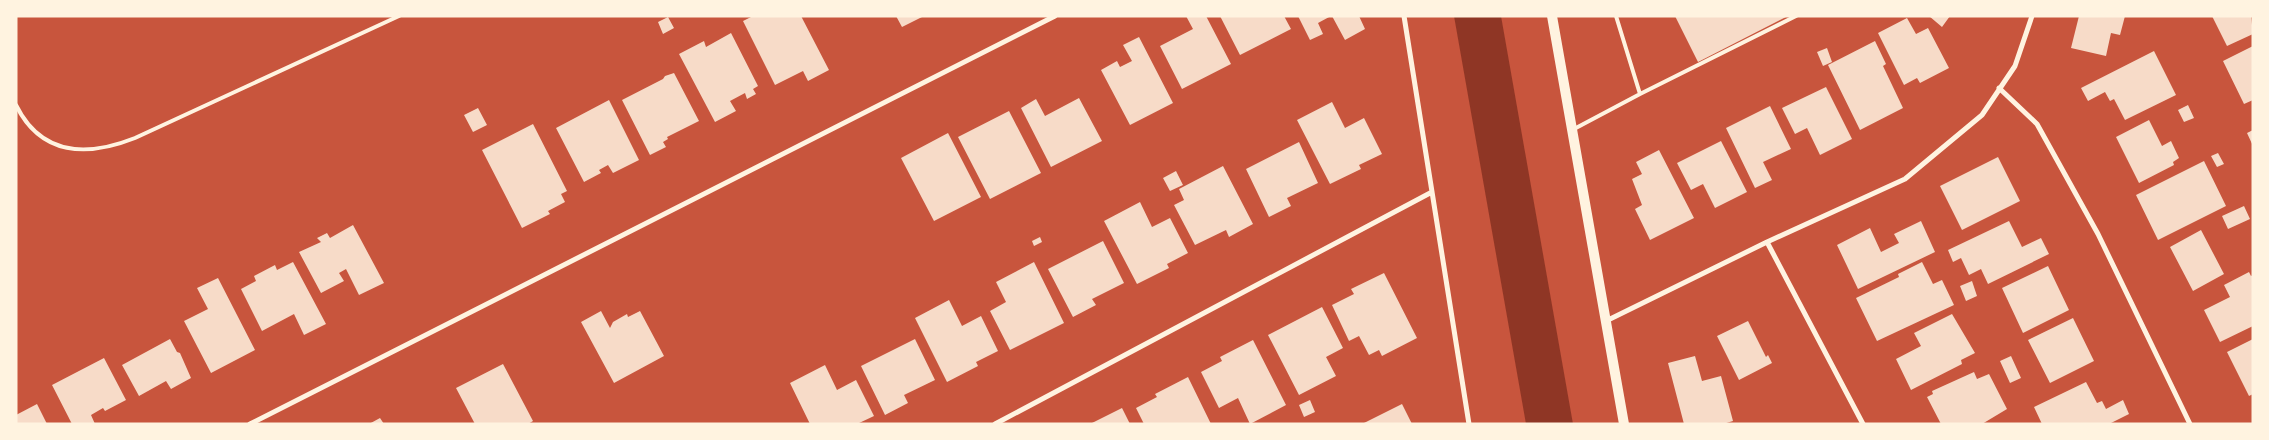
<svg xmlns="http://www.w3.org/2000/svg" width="2269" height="440" viewBox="0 0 2269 440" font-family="'Source Serif 4',serif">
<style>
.water{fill:#8f3625}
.building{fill:#f7dbc8}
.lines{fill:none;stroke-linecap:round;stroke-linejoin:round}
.service{stroke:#fff3e0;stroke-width:4}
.minor{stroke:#fff3e0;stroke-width:5}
.secondary{stroke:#fff3e0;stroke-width:10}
</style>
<rect width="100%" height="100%" fill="#c8553d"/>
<path class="water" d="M1454,16h47l72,408h-47z"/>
<path class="building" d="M753,16h48l28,54 -21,11 -5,-10 -28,14 -32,-64z
M896,16h28l-22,11z
M1186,16h20l25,48 -49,25 -22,-43 33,-17z
M1220,16h64l7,13 -51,26z
M1298,16h33l-13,7 5,11 -13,6z
M1332,16h27l6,13 -20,11z
M1675,16h113l-90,46z
M1929,16h21l-8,11z
M2079,16h46l-5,19 -9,-2 -5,23 -35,-8z
M2212,16h39l2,18 -26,12z
M668,17l6,11 -11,6 -5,-12z
M1907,18l9,16 12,-6 21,40 -29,15 -3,-5 -13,7 -26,-52z
M731,33l27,53 -5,3 3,5 -9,5 -2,-6 -15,8 6,10 -21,11 -36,-68 25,-13 2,6z
M1139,37l34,66 -43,22 -29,-55 16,-9 3,6 12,-6 -9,-16z
M1875,41l11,23 -3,2 20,42 -43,22 -32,-65z
M2253,46v54l-9,4 -21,-43z
M1827,48l5,14 -9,4 -6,-14z
M2154,51l22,44 -51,25 -11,-21 -4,2 -5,-9 -17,9 -7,-13z
M674,73l25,48 -32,16 1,2 -5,3 3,5 -16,8 -28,-55 41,-21 2,-3z
M1826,87l26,52 -32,16 -13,-27 -12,6 -13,-26z
M1079,98l23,43 -51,26 -30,-59 15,-9 9,17z
M609,100l30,60 -26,13 -5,-8 -9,5 2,3 -17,9 -28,-54z
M1332,102l13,26 19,-10 18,36 -23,11 2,4 -31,15 -33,-64z
M2188,105l6,13 -10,4 -6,-12z
M1770,106l21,43 -28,13 9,18 -17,8 -29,-60z
M478,108l9,17 -14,7 -9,-17z
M1009,111l32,62 -51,26 -32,-62z
M2149,120l13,26 9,-5 8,17 -6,4 1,3 -35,18 -23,-46z
M533,124l34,67 -6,3 4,8 -17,9 2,3 -28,14 -40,-78z
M2253,130v16l-6,-13z
M948,133l33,64 -47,24 -33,-63z
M1721,141l26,51 -32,16 -12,-24 -12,6 -14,-27z
M1299,142l19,41 -31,15 4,8 -22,11 -23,-48z
M1659,150l35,68 -44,22 -15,-31 7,-4 -10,-26 10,-5 -6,-12z
M2218,153l6,11 -7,3 -6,-11z
M1998,157l22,44 -58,29 -22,-44z
M2204,161l22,45 -68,34 -22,-45z
M1223,166l30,58 -24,13 -3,-7 -31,15 -21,-40 10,-5 -5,-11z
M1176,171l7,14 -13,6 -7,-13z
M1140,202l12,25 18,-9 18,35 -21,11 2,4 -32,16 -33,-63z
M2244,206l6,13 -22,10 -6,-13z
M1921,221l14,31 -77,37 -21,-44 33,-17 11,24 18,-9 -5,-9z
M2009,221l13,26 19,-9 8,16 -61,30 -7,-15 -12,6 -8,-17 -8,4 -5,-12z
M353,225l31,58 -25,12 -13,-26 -7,4 5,8 -23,12 -22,-41 22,-10 -4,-4 10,-5 3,5z
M2201,230l23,44 -31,17 -23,-44z
M1040,237l2,5 -8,4 -2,-5z
M1103,241l21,42 -32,16 4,6 -23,12 -25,-48z
M293,262l33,62 -22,11 -10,-21 -32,17 -21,-42 15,-8 -2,-5 21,-11 2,5z
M1034,262l30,61 -54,27 -20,-39 16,-9 -10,-20z
M1922,262l11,22 9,-4 12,25 -77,36 -21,-43 43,-21 -1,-3z
M2048,266l21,44 -46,23 -21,-45z
M2249,272l2,4 2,-1v51l-33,16 -16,-32 26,-13 -6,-12z
M1384,273l33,65 -35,18 -3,-6 -10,5 -10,-19 -10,5 -17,-36 22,-11 -3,-5z
M218,278l37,72 -44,23 -27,-52 24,-12 -11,-21z
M1972,281l5,15 -11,5 -6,-15z
M949,300l13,26 19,-10 17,35 -22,11 2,4 -31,16 -32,-64z
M1322,307l21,41 -17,9 10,19 -37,19 -31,-60z
M601,311l9,17 3,-6 14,-8 1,3 12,-6 24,45 -50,27 -33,-61z
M1952,314l23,39 -14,7 1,4 -51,26 -15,-31 25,-13 -7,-13z
M2073,318l21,43 -44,22 -22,-43z
M1748,321l18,36 2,-2 4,8 -33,17 -22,-44z
M170,339l7,13 3,1 11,25 -20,11 -5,-8 -27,15 -17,-31z
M915,339l20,41 -31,15 4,8 -23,12 -24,-49z
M2253,339v55l-4,2 -22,-44z
M1253,340l33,65 -36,19 -12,-26 -19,10 -18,-36 21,-11 -2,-4z
M1695,356l7,25 19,-5 12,45 -10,3h-39l-16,-61z
M2011,356l10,22 -11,5 -10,-22z
M104,358l22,42 -21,11 -2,-3 -12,7 4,9h-23l-20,-39z
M503,364l30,57 -5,3h-53l-19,-36z
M825,365l12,25 19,-10 18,36 -17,8h-47l-20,-41z
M1974,372l3,7 12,-5 18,35 -25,15h-41l-14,-27 6,-3 -1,-3z
M1188,377l23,47h-67l-8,-16 21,-11 -2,-3z
M2086,382l11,21 5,-2 4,8 17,-9 6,14 -20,10h-67l-8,-17z
M1310,400l5,12 -11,5 -5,-12z
M37,404l10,20h-31v-9z
M1402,404l10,20h-50z
M1122,408l8,16h-40z
M380,418l4,6h-15z"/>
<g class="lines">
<path class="service" d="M1640,94l156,-78
M16,105c25,51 71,52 119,33l264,-122
M1574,129l66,-35 -24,-78"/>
<path class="minor" d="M1404,16l65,408
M1999,88l38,36 61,110 92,190
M1767,242l96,182
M1606,321l161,-79 138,-63 77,-64 33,-49 17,-50
M250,424l805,-408
M995,424l437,-232"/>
<path class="secondary" d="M1552,16l72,408"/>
</g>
<rect width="2269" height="440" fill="none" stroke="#fff3e0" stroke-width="35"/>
</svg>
